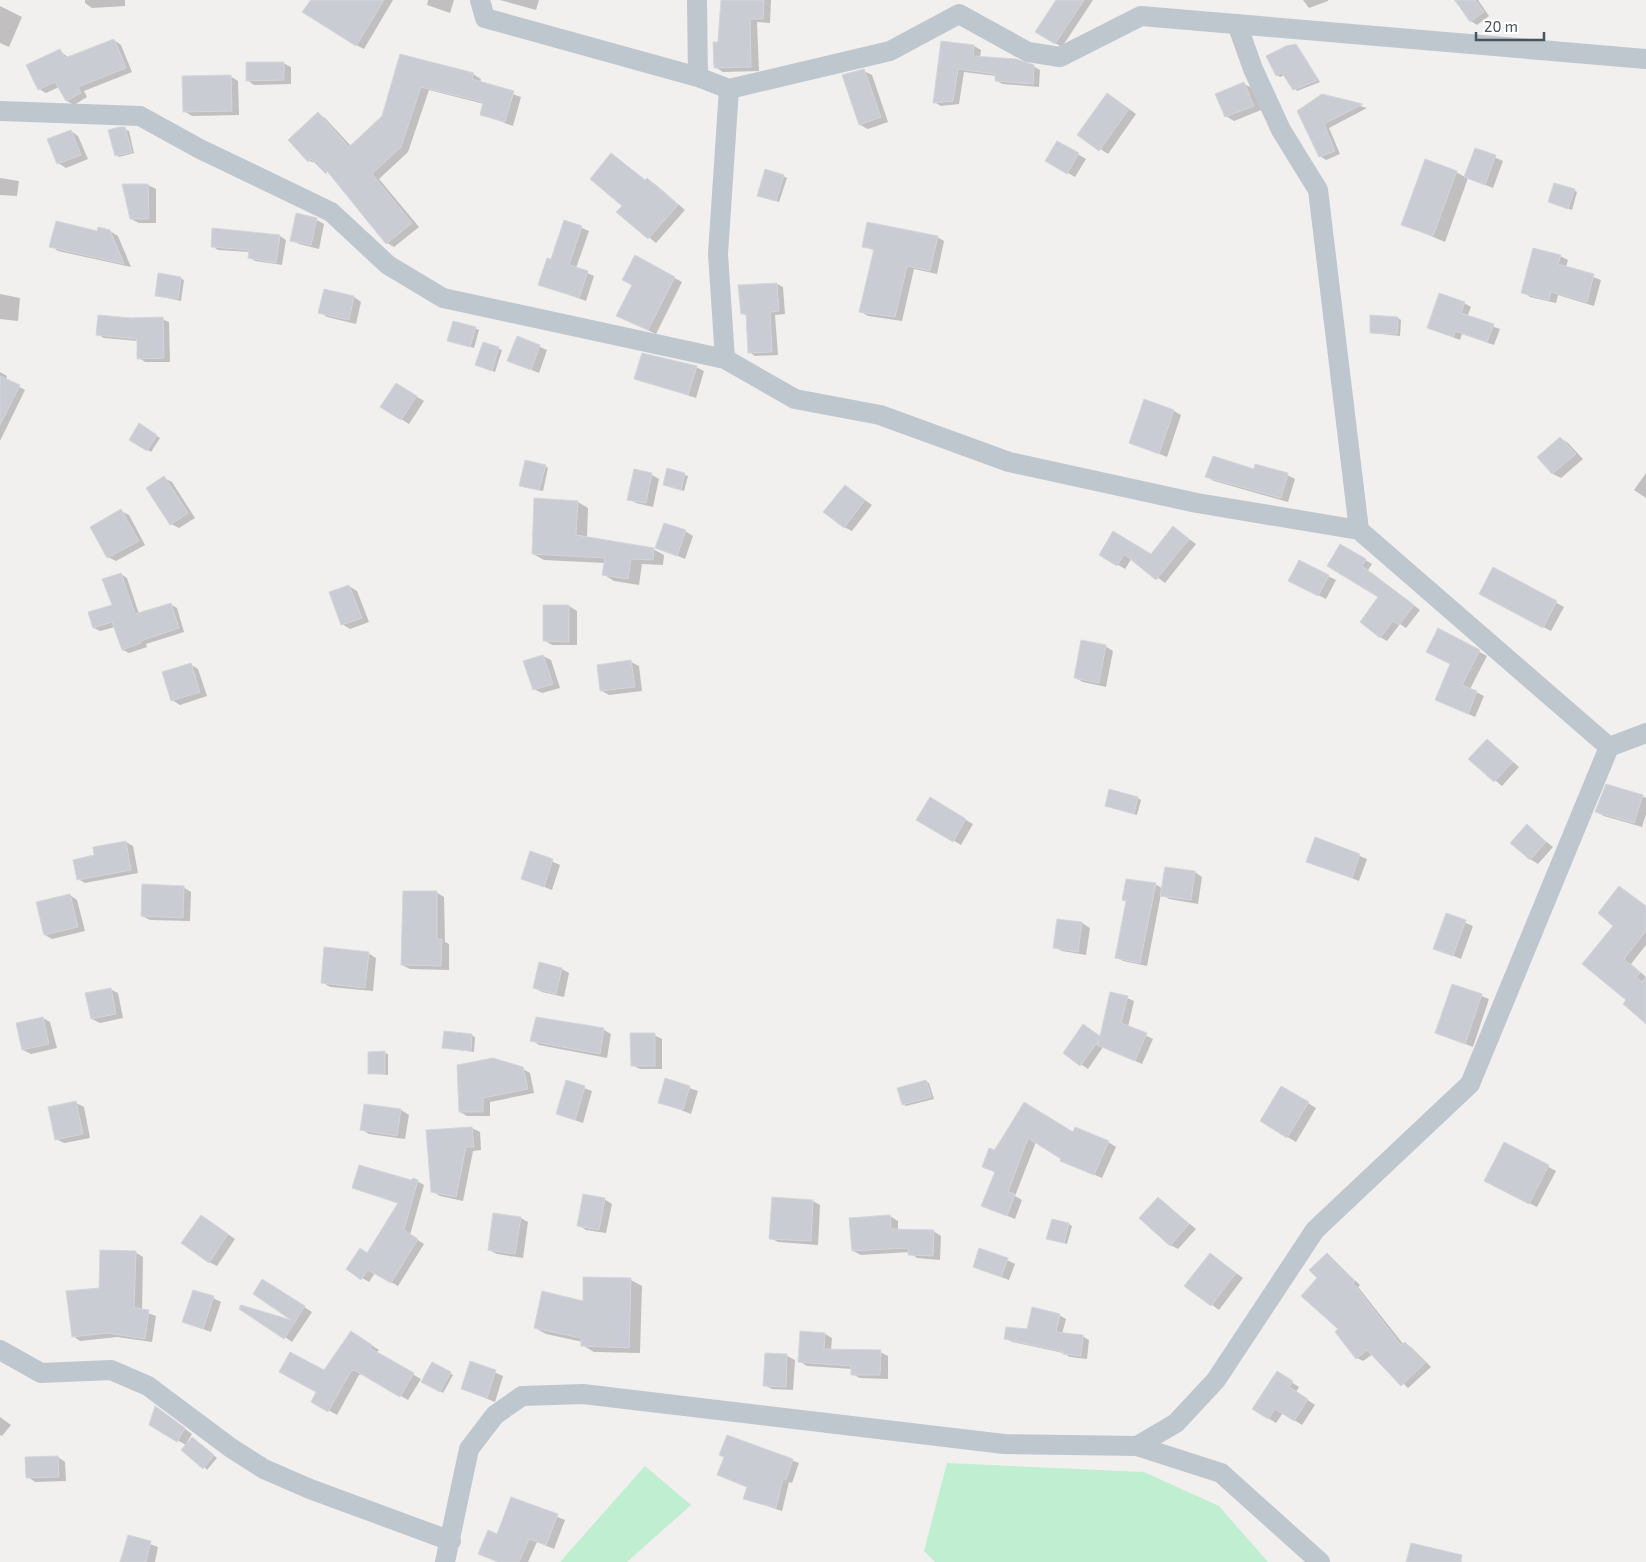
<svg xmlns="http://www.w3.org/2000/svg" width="1646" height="1562" viewBox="0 0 1646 1562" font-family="'Exo 2',sans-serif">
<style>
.green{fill:#bfeed1}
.shadow{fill:#0003}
.building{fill:#c9ccd2;stroke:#d3d6db}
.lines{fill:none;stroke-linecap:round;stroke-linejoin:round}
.minor{stroke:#bec7ce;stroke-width:20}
</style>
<rect width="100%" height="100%" fill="#f2efef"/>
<path class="green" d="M947,1463l197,9 75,34 49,56h-333l-11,-11z
M645,1466l46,39 -64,57h-67z"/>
<path class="shadow" d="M85,0h40v6l-33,2 -7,-5z
M312,0h81l-29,49 -8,-4z
M428,0h26l-4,13 -23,-8z
M500,0h39l-3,10z
M722,0h49l-1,23 -13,-1 2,49 -36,1 -8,-5z
M1057,0h36l-31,47 -7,-4z
M1303,0h25v1l-19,7z
M1454,0h24l11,16 -12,9 -6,-4z
M0,6l22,11 -13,30 -9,-4z
M114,40l7,5 11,27 -48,19 3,6 -13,8 -7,-4 -8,-14 -13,6 -7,-4 21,-38 9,7z
M974,46l7,4 -1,8 53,8 7,4 -1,17 -36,-3 -7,-3v-5l-32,-4 -5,32 -18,2 -7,-4z
M1296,46l3,2 21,34 -23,9 -12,-16 -5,2 -3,-2z
M401,55l72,19 8,5 -1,4 41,14 -8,29 -32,-12 3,-10 -55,-14 -21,62 -29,27 40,48 -25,20 -7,-4 -53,-66 -16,-13 -9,-3 -20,-21 29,-26 7,4 26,28 32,-29z
M283,63l8,4v17l-37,1 -7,-5z
M864,71l8,4 16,47 -20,7 -8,-4 -17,-49z
M230,76l8,5 1,34 -47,1 -8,-5z
M1244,84l8,4 9,22 -27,11 -8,-5z
M1322,95l45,13 -38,20 11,26 -14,6 -6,-4z
M1115,99l21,15 -28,40 -30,-20z
M125,129l4,2 5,22 -15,4 -3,-2z
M71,131l7,5 10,23 -22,9 -8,-5z
M1057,142l29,17 -11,18 -28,-16z
M1476,149l27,12 -10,27 -25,-10 -23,64 -43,-18 54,-52 9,5z
M612,154l34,27 1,-2 8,5 30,26 -29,33 -38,-31 6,-6z
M783,176l4,2 -8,24 -17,-5z
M0,178l19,3 -2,15 -17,-1z
M123,185h25l8,4v34h-17l-8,-4z
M1574,190l3,2 -5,18 -19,-7z
M317,220l7,4 -5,25 -20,-5 -8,-4z
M565,221l24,10 -13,37 18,8 -8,25 -46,-17 12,-23z
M110,231l8,5 13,31 -73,-16 -7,-5 47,-14z
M280,236l6,4 -4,25 -27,-4 -6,-4 1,-5 -32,-2 -6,-4z
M937,237l7,4 -7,33 -23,-5 -12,52 -34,-5 -7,-4 14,-61 -12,-5z
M1560,256l8,4 -2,7 35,13 -7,26 -36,-11 -2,8 -26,-6 -7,-5z
M635,257l47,25 -26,52 -31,-14 8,-35z
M180,278l4,2 -3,21 -24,-5z
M777,284l6,3 2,27 -10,1 3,40 -23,1 -6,-4 -2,-36 -5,-3z
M325,290l29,7 7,5 -5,22 -29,-7 -8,-5z
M0,294l20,4 -2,23 -18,-2z
M1464,303l7,4 -4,10 33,12 -6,16 -32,-11 -2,6 -31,-12z
M1398,318l3,2 -1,16 -29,-3z
M131,319h31l7,3 1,40h-25l-6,-4 -1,-17 -34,-3 -7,-4z
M475,328l4,2 -5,18 -22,-6z
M518,337l29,13 -8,23 -30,-12z
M483,343l19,7 -7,22 -19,-7z
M696,367l8,4 -8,27 -61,-20z
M0,372l7,4 -1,4 19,10 -25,51z
M404,389l20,12 -15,23 -27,-17z
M1174,411l7,4 -14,42 -37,-15z
M140,425l20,13 -9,14 -20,-13z
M1561,438l7,5 15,16 -22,19 -8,-4 -14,-17z
M545,466l3,2 -5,23 -19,-4z
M668,470l20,6 -4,15 -20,-6z
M1646,473v25l-12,-8z
M652,475l7,4 -6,28 -17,-4 -7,-4z
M1287,475l8,4 -7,23 -74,-21 -7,-4z
M164,478l8,4 23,36 -16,10 -8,-4z
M845,486l27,19 -20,26 -8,-4z
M578,502l10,6 -1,30 66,11 11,6 -1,10 -21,-1 -3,21 -25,-4 -11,-7 2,-11 -61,-3 -11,-6z
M121,511l8,4 16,30 -29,16 -8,-4z
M1173,527l23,17 -31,39 -33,-25 -7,11 -25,-15 13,-21 38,22z
M685,531l8,5 -8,23 -29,-12z
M1341,545l31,19 -4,6 52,40 -14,18 -6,-4 -13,17 -7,-4v-41z
M1494,569l70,38 -13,24 -63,-33z
M121,574l6,4 12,36 31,-10 7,4 7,24 -38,12 1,3 -18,6 -6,-3 -8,-23 -15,4 -6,-3 19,-22z
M1328,576l8,4 -10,19 -28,-14z
M349,586l8,5 12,31 -19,7 -8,-5z
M569,606l8,5v34h-25l-8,-5z
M1439,630l48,26 -17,33 14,7 -9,21 -39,-18 16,-35z
M1105,646l8,5 -7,36 -23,-5 -8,-4z
M543,656l8,4 9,28 -18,5 -8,-4z
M631,662l8,4 3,25 -33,4 -7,-4z
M190,664l8,5 9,27 -27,9 -8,-5z
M1487,740l32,27 -17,19 -32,-27z
M1642,796l4,2v16l-4,13 -38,-11 -8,-4z
M1138,798l3,2 -4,15 -31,-9z
M930,799l43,25 -12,21 -44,-26z
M1527,826l26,21 -15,17 -8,-5z
M1316,838l51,21 -8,22 -51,-20z
M126,842l7,4 5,27 -53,10 -7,-4 18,-23z
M531,852l29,13 -8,25 -30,-12z
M1195,872l7,5 -4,27 -29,-5 -8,-5 -14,72 -24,-5 -7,-4 39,-73 8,5z
M183,887l8,5 -1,29 -40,-1 -8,-4z
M1619,887l27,19v39l-15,19 15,13 -4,5 4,3v37l-19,-22 -12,-74z
M436,892l8,5 1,45 4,2v26l-39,-1 -8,-4z
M70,895l7,5 8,31 -33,8 -7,-4z
M1447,915l26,11 -12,33 -26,-11z
M1058,920l24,3 8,5 -4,27 -24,-4 -8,-4z
M368,953l8,5 -3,33 -43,-4 -8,-5z
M562,969l7,4 -5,24 -22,-5 -8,-4z
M1453,985l36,14 -16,48 -36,-14z
M110,989l8,4 5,25 -23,5 -8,-4z
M1127,998l7,3 -6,26 25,12 -11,25 -39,-17 -15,22 -24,-16 37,-16z
M43,1018l7,4 7,26 -26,6 -8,-4z
M604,1030l7,4 -4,24 -68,-13 -7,-5z
M471,1035l4,2 -1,15 -31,-4z
M654,1035l8,4v30h-22l-8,-4z
M385,1053l3,1v21l-19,-2z
M523,1069l7,4 4,20 -44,9v14h-23l-7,-4z
M666,1080l32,11 -7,23 -31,-12z
M926,1081l3,2 5,16 -28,7 -3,-2z
M567,1082l25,9 -9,32 -26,-9z
M1282,1087l34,21 -20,34 -35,-21z
M76,1103l8,4 6,31 -26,5 -8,-4z
M1025,1104l48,29 35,9 8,5 -14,31 -32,-14 -34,-22 -21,54 7,4 -7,19 -32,-13 13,-34 -13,-6z
M365,1105l36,5 8,5 -4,24 -36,-5 -8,-5z
M472,1128l8,4 1,18 -8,1 -10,50 -23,-5 -8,-5z
M1505,1144l51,27 -19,36 -44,-22z
M417,1181l7,4 -14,50 14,9 -26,42 -23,-13 -6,9 -22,-13 21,-15 31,-50 -45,-17z
M1158,1198l38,31 -18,20 -8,-4z
M604,1199l8,5 -6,29 -20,-3 -8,-5z
M813,1201l7,4 -2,40 -40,-3 -8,-4z
M890,1216l8,5v9l35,1 8,5 -1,24 -23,-2 -8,-6 -48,3 -8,-4z
M521,1218l7,4 -5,36 -26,-4 -8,-4z
M209,1221l26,18 -18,27 -8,-4z
M1069,1224l3,2 -5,18 -19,-5z
M135,1252l8,5 -1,54 14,5 -4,26 -35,-5 -37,4 -7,-5 27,-47z
M1210,1254l33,24 -24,32 -33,-24z
M1327,1254l33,31 -2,2 46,58 1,-2 6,4 20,20 -23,21 -35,-34 -10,7 -6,-3 -17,-28 -22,-52z
M1007,1260l8,4 -6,16 -35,-13z
M631,1280l11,6 -2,67 -46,-1 -12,-7 1,-3 -37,-8 -11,-6z
M270,1285l42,27 -20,30 -50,-36 54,17 -42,-30z
M213,1298l8,4 -10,30 -27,-10z
M1059,1315l7,4 -4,15 20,2 7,4 -2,19 -17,-2 -7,-4 -51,-11 -6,-4 22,-7z
M825,1334l7,4 -1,12 49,2 8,4v23l-28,-1 -8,-4v-5l-45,-3 -8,-5z
M359,1337l20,13 -3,3 45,26 -13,21 -45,-26 -4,1 -22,40 -24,-14 11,-29z
M766,1355l21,1 8,4 -2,30 -21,-1 -8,-4z
M471,1362l32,14 -8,26 -33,-13z
M433,1364l20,11 -10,18 -20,-12z
M1277,1373l22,14 -3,5 19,13 -13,20 -19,-12 -7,10 -22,-14z
M163,1412l29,22 -6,10 9,-3 22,17 -10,12 -21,-25 -36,-20z
M0,1417l11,8 -9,11 -2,-1z
M728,1436l71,27 -7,20 -3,-1 -7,29 -37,-12 3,-12 -23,-30z
M58,1457l7,5 1,19 -31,1 -7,-5z
M512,1498l53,22 -11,29 -17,-7 -9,20h-30l-1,-26z
M128,1536l30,11 -3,15h-33z"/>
<path class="building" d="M311,0h73l-28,46 -54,-34z
M721,0h43l-1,19h-13l1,48 -37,1 -1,-26h5z
M1056,0h28l-29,44 -20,-12z
M1455,0h20l9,12 -14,10z
M114,39l12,29 -48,19 3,6 -15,8 -11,-19 -17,8 -12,-25 34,-16 5,9z
M941,41l33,4 -1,11 43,3 18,6 -1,19 -38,-3v-7l-37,-5 -5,32 -20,2z
M1296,44l22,36 -25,10 -11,-17 -6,3 -10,-20 20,-10z
M400,54l74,19 -2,6 42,12 -9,31 -25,-7 3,-13 -62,-15 -20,60 -29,27 40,49 -26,21 -59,-73 -1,3 -15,-15 -3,3 -20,-22 30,-28 31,35 33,-31z
M246,62h38v18l-38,1z
M864,69l17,48 -22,8 -17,-50z
M231,75l1,36 -49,1 -1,-36z
M1244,82l10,24 -29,11 -10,-23z
M1107,93l22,16 -30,42 -22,-16z
M1322,94l41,10 -39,20 11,27 -16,6 -22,-46z
M120,127h5l7,25 -17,4 -7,-26z
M71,130l10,25 -24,9 -10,-25z
M1057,141l22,12 -12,21 -22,-13z
M1475,148l21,7 -11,30 -21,-8z
M611,153l34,27 2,-2 31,27 -30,34 -32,-27 6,-6 -32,-27z
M1425,159l32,12 -24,65 -32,-11z
M765,169l19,6 -8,26 -19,-5z
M1554,183l21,6 -7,20 -20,-7z
M122,184h26l1,35h-19z
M296,213l21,5 -6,27 -21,-4z
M564,220l18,6 -13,39 19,6 -9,27 -41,-13 9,-27 4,1z
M56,221l41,10 1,-4 12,3 14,34 -75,-17z
M867,222l71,14 -8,35 -23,-5 -12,51 -36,-5 15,-63 -12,-2z
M212,228l68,7 -4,28 -28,-5 1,-8 -38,-3z
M1533,248l28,7 -3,9 36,10 -7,28 -36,-10 -2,8 -28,-7z
M635,255l40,22 -27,53 -32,-14 16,-31 -10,-5z
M158,273l23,4 -3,22 -23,-3z
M777,283l2,28 -9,1 2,40 -24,1 -2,-39h-5l-3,-29z
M324,289l30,7 -5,24 -31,-7z
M1439,293l26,9 -4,11 33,11 -7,18 -32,-11 -2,6 -26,-9z
M98,315l33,3 32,-1 1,41 -27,1v-20l-41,-4z
M1370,315l28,2 -1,17 -27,-1z
M453,321l23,6 -6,20 -23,-6z
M517,336l23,9 -9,25 -24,-9z
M483,342l16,5 -7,24 -17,-6z
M642,353l55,13 -9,29 -54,-16z
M0,376l20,9 -20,40z
M396,383l21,13 -16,24 -21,-13z
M1144,399l30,11 -15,44 -30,-11z
M139,423l18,12 -10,16 -18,-11z
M1560,437l16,17 -24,20 -15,-17z
M1213,456l41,13 1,-5 33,9 -7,25 -76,-21z
M525,460l21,5 -7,25 -20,-4z
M667,468l18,5 -4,17 -18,-5z
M634,469l18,4 -6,30 -19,-3z
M164,476l24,37 -18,12 -24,-37z
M845,485l20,15 -21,28 -21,-16z
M534,498l44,3 -2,34 78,13 -1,12 -22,-1 -3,20 -26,-4 3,-17 -73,-4z
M121,509l18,32 -32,17 -17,-31z
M664,523l22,7 -9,26 -22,-8z
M1173,526l16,13 -33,41 -32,-26 -7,12 -18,-11 14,-24 38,23z
M1340,544l26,15 -4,7 52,39 -15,20 -6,-4 -13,17 -20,-16 18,-25 -51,-31z
M1299,560l30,15 -11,21 -30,-15z
M1493,567l64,34 -14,27 -64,-34z
M121,573l14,41 36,-11 8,25 -39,13 1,2 -19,7 -10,-28 -19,6 -5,-16 24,-7 -10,-26z
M349,585l13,33 -21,7 -12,-33z
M543,605h26v37l-26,-1z
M1438,628l42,22 -18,35 15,6 -9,23 -33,-14 15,-36 -24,-12z
M1081,640l25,5 -7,38 -25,-5z
M543,655l10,29 -20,6 -10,-29z
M631,660l4,27 -35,4 -3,-26z
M191,663l9,29 -29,9 -9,-29z
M1487,739l26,23 -19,20 -26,-23z
M1606,784l37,11 -9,28 -39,-11z
M1109,789l29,8 -4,17 -29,-8z
M930,797l36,22 -13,23 -37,-22z
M1527,824l19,18 -16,18 -20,-17z
M1315,837l45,17 -8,24 -46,-16z
M126,841l5,29 -54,10 -4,-20 21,-5 -1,-8z
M530,851l23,8 -9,28 -23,-8z
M1165,867l30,4 -4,29 -31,-4z
M1126,879l30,4 -16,80 -25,-5 11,-57 -4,-1z
M142,884l42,2 -1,32 -42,-2z
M1619,886l27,20v25l-22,28 16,14 -4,4 6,5 4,-4v46l-23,-20 3,-4 -44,-36 31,-38 -15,-13z
M403,891h34v48h5l-1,27 -40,-1z
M70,894l8,33 -34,8 -8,-33z
M1446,913l20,7 -13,36 -20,-7z
M1057,919l25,3 -4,30 -25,-4z
M324,947l45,5 -4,36 -44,-5z
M539,962l23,6 -6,26 -23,-6z
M1452,984l30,10 -17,50 -30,-11z
M111,988l5,26 -25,5 -6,-26z
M1110,992l18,4 -7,27 26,10 -12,28 -38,-16 2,-5 -19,26 -17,-13 20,-29 17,12z
M43,1017l6,27 -27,6 -6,-27z
M536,1017l68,11 -4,26 -70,-13z
M444,1031l28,3 -1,17 -29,-3z
M630,1033h25v33h-24z
M385,1051v23h-17v-22z
M493,1058l30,9 5,22 -45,9v14h-24l-2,-47z
M665,1078l25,8 -7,24 -25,-7z
M566,1080l19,6 -10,34 -19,-6z
M926,1080l5,17 -29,8 -5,-17z
M1281,1086l28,16 -22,36 -27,-17z
M76,1101l7,33 -28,6 -7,-33z
M1024,1102l49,30 2,-5 34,14 -15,34 -34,-14 1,-2 -33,-21 -20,54 7,2 -8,22 -26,-10 14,-34 -13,-5 7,-19 6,2z
M364,1104l37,5 -4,27 -37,-6z
M472,1127l2,20h-8l-10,50 -25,-5 -5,-62z
M1504,1142l45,23 -20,39 -45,-23z
M359,1165l52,15 2,-2 5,2 -14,50 14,9 -27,44 -23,-13 -7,10 -15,-11 14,-21 7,5 31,-50 -46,-15z
M583,1194l22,4 -6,32 -22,-4z
M772,1197l41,3 -2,41 -42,-2z
M1158,1197l31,27 -19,22 -31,-28z
M493,1213l28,4 -6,37 -27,-4z
M201,1215l27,19 -19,29 -28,-20z
M890,1215l1,14 43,1 -1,26 -25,-1v-7l-56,3 -3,-33z
M1052,1219l17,4 -5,20 -18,-4z
M979,1248l29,10 -7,19 -28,-10z
M100,1250l36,1 -2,57 15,2 -4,29 -37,-6 -36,4 -6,-46 33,-3z
M1210,1253l26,20 -25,33 -27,-20z
M1327,1253l28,28 -2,2 48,62 4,-3 20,21 -24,23 -34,-36 -11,9 -21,-27 3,-3 -37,-33 16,-18 -8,-8z
M583,1277l48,1 -2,70 -48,-2v-8l-47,-10 8,-37 41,10z
M262,1279l43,27 -21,33 -45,-30 2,-4 50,15 -38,-26z
M193,1290l21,6 -11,33 -21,-7z
M1032,1307l28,7 -4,18 27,3 -2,21 -18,-2v-2l-59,-13 2,-12 21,2z
M351,1331l21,14 -2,3 44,25 -14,24 -46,-27 -3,1 -23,41 -17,-10 5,-10 -37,-20 11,-20 34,18z
M800,1331l25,2 -1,16 57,1 -1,25h-29v-9l-53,-4z
M765,1353l22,1 -1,33 -23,-1z
M470,1361l26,9 -9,28 -26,-9z
M432,1362l19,10 -11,20 -19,-10z
M1277,1371l16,10 -4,6 19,12 -14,22 -19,-12 -7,10 -16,-10z
M155,1406l30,22 -8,14 -28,-17z
M727,1435l66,24 -7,21 -3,-1 -7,29 -33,-9 4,-12 -30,-12 7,-18 -5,-2z
M192,1437l22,18 -11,14 -22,-19z
M58,1456l1,21 -33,1 -1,-21z
M511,1497l47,17 -12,31 -17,-6 -10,23h-21l-20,-8 10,-24 9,4z
M128,1535l23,6 -5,21h-26z
M1411,1543l51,12 -1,7h-55z"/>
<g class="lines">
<path class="minor" d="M480,0l5,18 213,59 31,12 161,-38 69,-37 69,38 32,5 81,-41 505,43
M697,0l1,77
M1237,24l16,45 28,61 37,60 41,340
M0,111l140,5 60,33 131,63 57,53 55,33 282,61 70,40 85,16 129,47 188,41 162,27 250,217
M725,359l-7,-105 11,-165
M0,1350l41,23 70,-3 37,16 83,62 33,21 46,20 141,52
M1137,1446l84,27 99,89
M445,1562l24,-113 26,-34 27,-19 61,-2 421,50 133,2 39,-23 40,-43 99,-150 155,-146 139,-337 37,-14"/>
</g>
<path d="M1476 32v8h68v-8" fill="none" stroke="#48535c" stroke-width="2.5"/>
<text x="1484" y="32" font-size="15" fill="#48535c" stroke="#ffffff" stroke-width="4" paint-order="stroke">20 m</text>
</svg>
